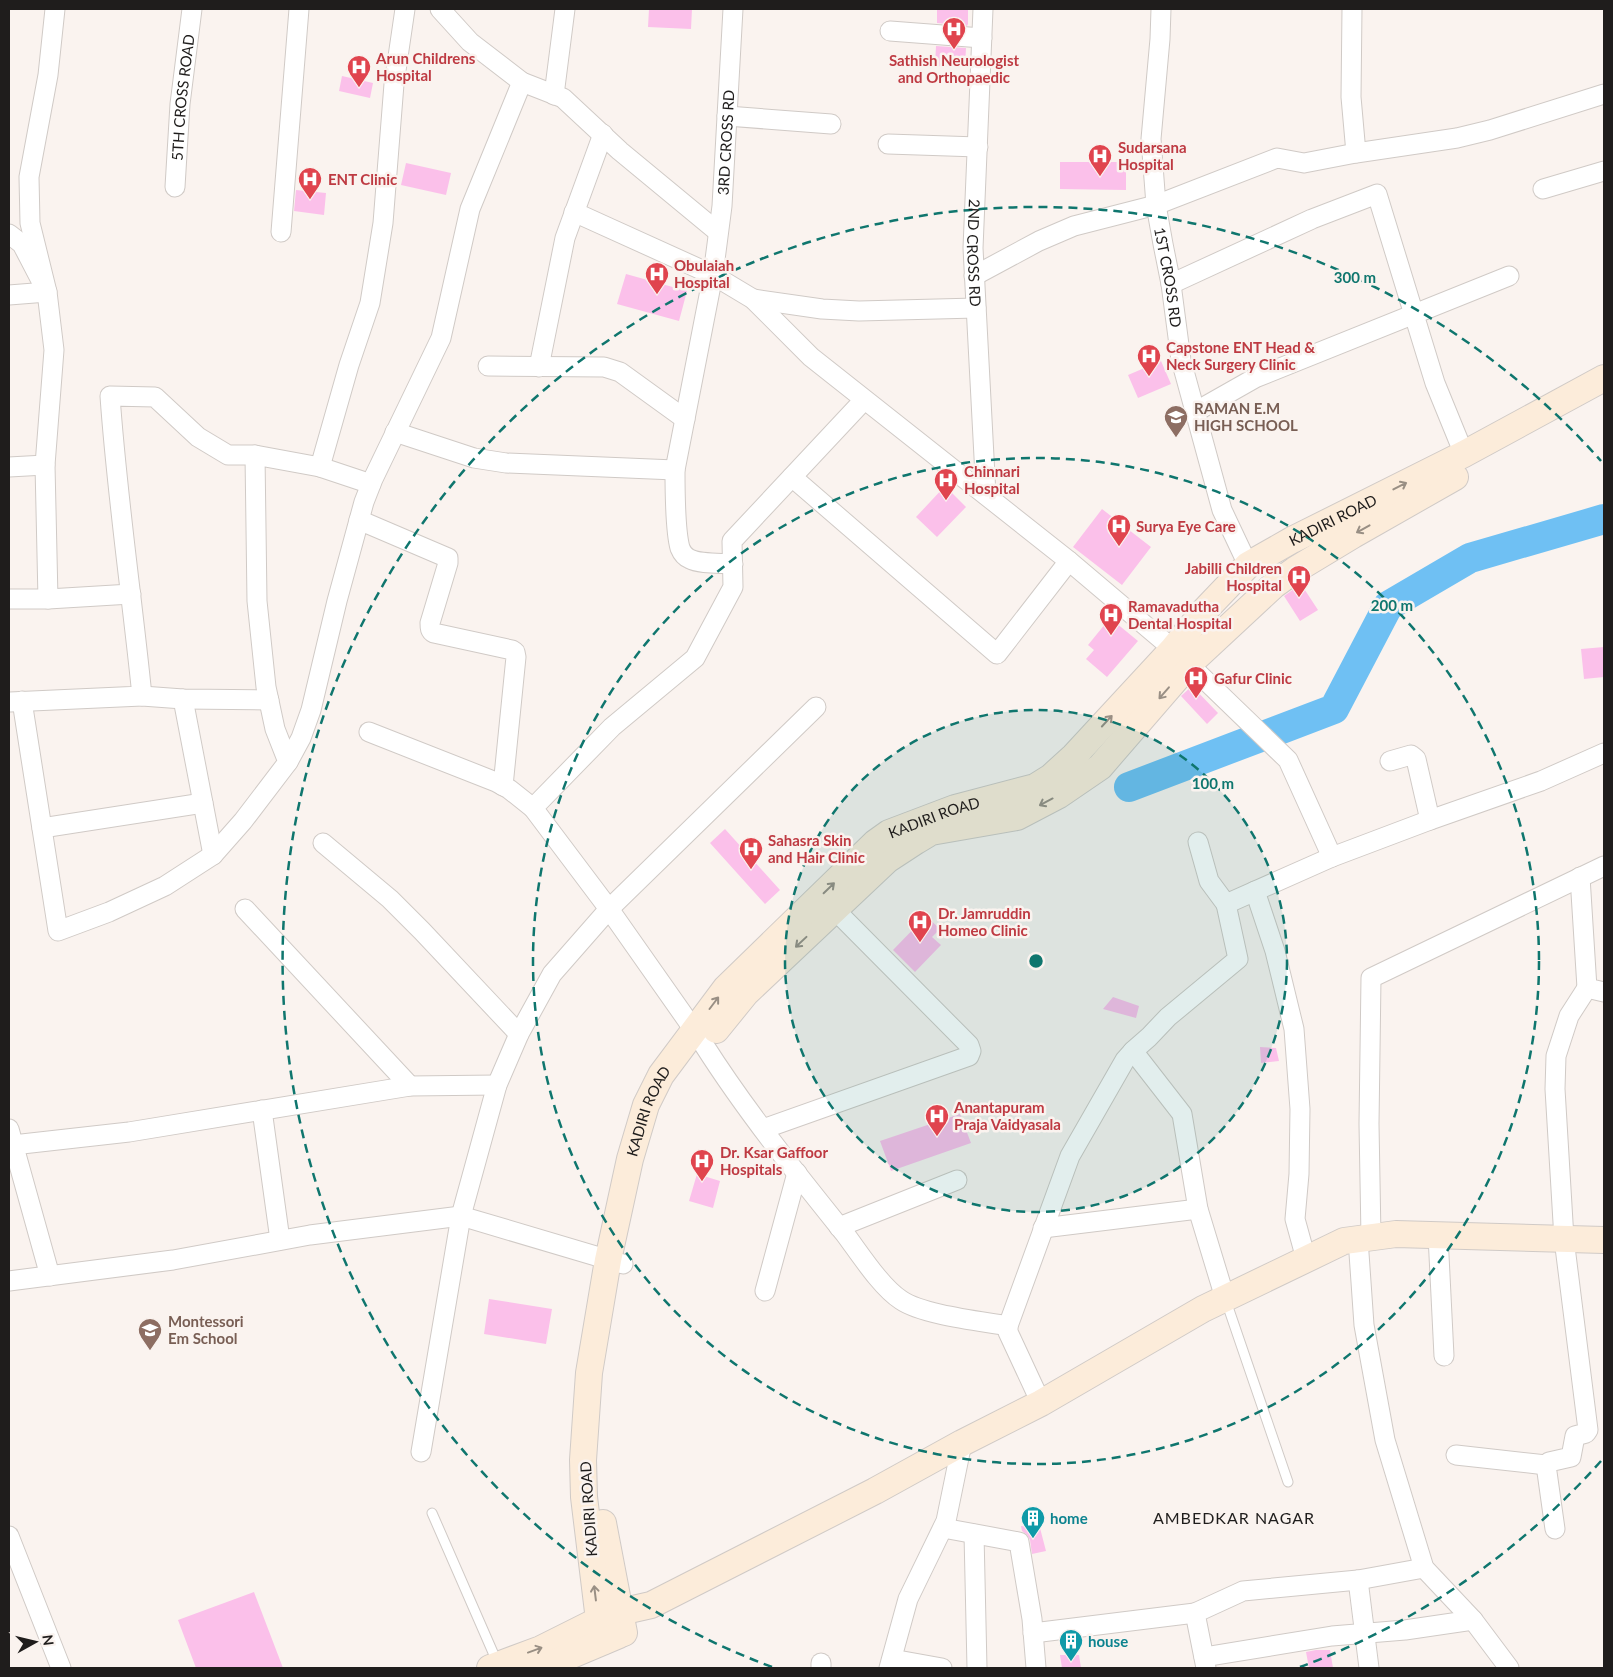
<svg xmlns="http://www.w3.org/2000/svg" width="1613" height="1677" viewBox="0 0 1613 1677" font-family="Lato,sans-serif">
<style>
.lines{fill:none;stroke-linecap:round;stroke-linejoin:round}
.river{stroke:#6fc0f3;stroke-width:30}
.building{fill:#fbc0ea}
.lane-casing{stroke:#d0cac6;stroke-width:11}
.street-casing{stroke:#d0cac6;stroke-width:21}
.secondary-casing{stroke:#d0cac6;stroke-width:28}
.lane{stroke:#fff;stroke-width:9}
.street{stroke:#fff;stroke-width:19}
.secondary{stroke:#fcecda;stroke-width:26}
.oneway{stroke:#998f84}
.ring{fill:none;stroke:#0f766e;stroke-width:2.5;stroke-dasharray:9 6}
.labels{text-anchor:middle;dominant-baseline:central;stroke-width:5;stroke-linejoin:round;paint-order:stroke}
.health-label{font-size:15px;font-weight:bold;fill:#be3a42;stroke:#faf3ef;text-anchor:start}
.street-label{font-size:15px;fill:#1f1d1c;stroke:#faf3ef}
.education-label{font-size:15px;font-weight:bold;fill:#785e54;stroke:#faf3ef;text-anchor:start}
.culture-label{font-size:15px;font-weight:bold;fill:#0d838f;stroke:#faf3ef;text-anchor:start}
.neighbourhood-label{font-size:16px;letter-spacing:1px;fill:#1f1d1c;stroke:#faf3ef}
.centre{fill:#0f766e;stroke:#faf3ef;stroke-width:2.5}
.ring-label{font-size:15px;text-anchor:middle;font-weight:bold;fill:#0f766e;stroke:#faf3ef;stroke-width:5;stroke-linejoin:round;paint-order:stroke}
</style>
<rect width="100%" height="100%" fill="#faf3ef"/>
<g class="lines">
<path class="river" d="M1129,787l205,-78 54,-103 82,-48 134,-39"/>
</g>
<path class="building" d="M649,9h43l-1,20 -43,-2z
M937,9h31v15l-1,2 -30,-3z
M936,46l30,2 -1,19 -30,-1z
M342,76l31,7 -3,15 -31,-7z
M1060,162h66v28l-66,-1z
M406,163l45,10 -5,22 -45,-10z
M296,190l30,3 -2,22 -30,-4z
M626,274l61,17 -8,30 -62,-17z
M1161,361l10,23 -33,14 -10,-23z
M945,486l21,21 -29,30 -21,-20z
M1102,509l49,38 -29,38 -49,-38z
M1301,584l17,26 -18,11 -16,-25z
M1110,618l28,23 -31,36 -21,-18 8,-9 -6,-5z
M1604,647v30l-20,2 -3,-30z
M1192,686l26,27 -11,11 -26,-28z
M725,829l55,61 -15,14 -55,-61z
M926,916l14,13 -8,8 9,8 -26,27 -22,-22z
M1113,997l26,9 -3,12 -33,-9z
M1260,1047l16,1 3,13 -18,2z
M960,1114l11,29 -80,28 -11,-30z
M697,1174l23,7 -7,27 -24,-7z
M489,1299l63,10 -6,35 -62,-10z
M1021,1526l19,2 6,23 -14,3 -2,-14 -3,-5 -5,-4z
M254,1592l29,76h-87l-18,-48z
M1316,1650h14l3,18h-24l-3,-16z
M1060,1655h19l2,13h-19z"/>
<g class="lines">
<g class="lane-casing">
<path id="lane" d="M1226,1301l62,181
M432,1513l66,151"/>
</g>
<g class="street-casing">
<g id="street">
<path d="M440,9l30,33 52,40 41,16 57,53 98,81"/>
<path id="s1" d="M983,9l-10,239 13,247"/>
<path id="s2" d="M1161,9l-1,30 -9,100 5,66 7,39 8,40 10,76 41,150 26,55"/>
<path d="M1352,9l-1,88 5,56"/>
<path d="M890,31l92,7"/>
<path d="M554,95l11,-86"/>
<path d="M727,116l104,8"/>
<path d="M888,144l90,3"/>
<path id="s3" d="M175,187l5,-83 12,-95"/>
<path d="M1543,189l61,-18"/>
<path d="M574,212l139,63 40,24 58,58 258,204 104,88 115,111 44,97"/>
<path d="M281,232l18,-223"/>
<path d="M9,234l13,10 25,48 7,58 -9,115 3,134"/>
<path d="M974,276l65,-35 35,-15 82,-21 121,-47 27,5 52,-10 101,-15 33,-8 114,-36"/>
<path d="M1171,284l141,-65 65,-25 58,189 29,71"/>
<path d="M9,295l38,-3 -17,-69 -1,-46 19,-102 7,-66"/>
<path d="M753,299l69,10 37,2 117,-3"/>
<path d="M488,366l116,1 16,5 65,47"/>
<path d="M539,367l26,-129 38,-104"/>
<path d="M1195,412l60,-34 254,-102"/>
<path d="M395,432l79,26 32,5 169,7"/>
<path d="M9,467l36,-2"/>
<path d="M320,467l51,17"/>
<path d="M792,477l205,177 72,-93"/>
<path d="M359,520l89,38v5l-18,60c0,5 0,8 4,10l78,17 3,2 1,5 -13,129"/>
<path id="s4" d="M733,564c-11,-1 -34,0 -43,-5 -5,-2 -8,-6 -10,-11 -5,-18 -5,-59 -5,-78l38,-195 9,-69 11,-197"/>
<path d="M9,599h39l83,-5"/>
<path d="M142,696l41,3 86,1"/>
<path d="M183,699l30,156"/>
<path d="M22,701l36,230 51,-19 56,-26 48,-31 30,-34 45,-59 -13,-33 -9,-42 -9,-86 -2,-146 65,12 29,-102 21,-62 13,-80 11,-139 11,-75"/>
<path d="M10,702l132,-6c-10,-100 -25,-199 -32,-300l45,1 43,40 30,18h27"/>
<path d="M816,707l-207,202 -76,-101 79,-81 83,-69 38,-71 -1,-46 132,-141"/>
<path d="M369,732l127,50 13,7 24,19"/>
<path d="M1390,761l21,-6 5,4 14,61"/>
<path d="M288,762l13,-24 10,-28 26,-109 27,-99 9,-23 68,-141 29,-129 52,-127"/>
<path d="M42,828l161,-25"/>
<path d="M1198,842l11,39 17,23"/>
<path d="M323,843l67,56 32,32 97,103"/>
<path d="M1580,877l7,111 17,4"/>
<path d="M1255,891l20,60 19,78 6,80 -1,65 -4,45 11,40"/>
<path d="M245,909l165,177"/>
<path d="M704,1045c42,66 92,128 141,189 15,20 36,53 56,66 22,15 79,21 107,26"/>
<path d="M262,1110l18,130"/>
<path d="M9,1129l41,147"/>
<path d="M763,1129l206,-73 2,-5 -2,-6 -134,-135"/>
<path d="M13,1145l116,-13 281,-46 87,-1"/>
<path d="M839,1227l118,-47"/>
<path d="M1043,1228l155,-19"/>
<path d="M1438,1235l6,121"/>
<path d="M1371,1237l-2,-113 2,-146 233,-112"/>
<path d="M1358,1239l6,86 21,115 39,128 49,52 36,48"/>
<path d="M9,1281l164,-21 137,-25 151,-19 162,48"/>
<path d="M765,1291l32,-118"/>
<path d="M1225,1298l-27,-89 -16,-95 -49,-63 16,-14 19,-20 70,-58 -12,-55 106,-47 98,-37 111,-39 63,-28"/>
<path d="M1041,1403l-33,-71v-6l62,-170 55,-96 8,-9"/>
<path d="M421,1452l40,-236 36,-131 22,-51 33,-60 57,-65 85,121"/>
<path d="M1456,1455l90,10"/>
<path d="M943,1528l76,14 13,77 4,49"/>
<path d="M1555,1529l-9,-64 3,-3 22,-5 4,-21 11,-3 2,-3 -24,-191 -9,-150 1,-33 13,-40 18,-28"/>
<path d="M974,1534l3,134"/>
<path d="M9,1536l52,132"/>
<path d="M1358,1580l11,88"/>
<path d="M1033,1633l162,-20"/>
<path d="M1204,1657l128,-21 73,-6 68,-10"/>
<path d="M892,1659l50,9"/>
<path d="M821,1668v-5"/>
<path d="M889,1668l19,-69 38,-78 16,-78"/>
<path d="M1206,1668l-11,-55 48,-22 115,-11 66,-12"/>
</g>
</g>
<g class="secondary-casing">
<g id="secondary">
<path d="M716,1030l30,-37 141,-133 29,-19 15,-9 86,-15 42,-22 41,-28 89,-103 85,-79 21,-15 58,-35 102,-58"/>
<path d="M603,1523l21,110"/>
<path id="s5" d="M604,1641l-5,-21 -15,-123 -1,-37 6,-87 19,-113 22,-101 16,-54 15,-30 65,-87 149,-145 14,-10 66,-25 80,-21 16,-10 23,-21 99,-107 32,-39 43,-45 44,-25 172,-86 140,-76"/>
<path d="M490,1668l51,-19 58,-29 21,-8 31,-7 224,-114 87,-48 79,-40 162,-94 141,-68 52,-7 208,6"/>
<path d="M541,1668l78,-33"/>
</g>
</g>
<use href="#lane" class="lane"/>
<use href="#street" class="street"/>
<use href="#secondary" class="secondary"/>
</g>
<defs><path id="oneway-shaft" d="M-6 0H5M1.5-3L5.5 0L1.5 3" fill="none" stroke-width="1.6" stroke-linecap="round" stroke-linejoin="round" transform="scale(1.25)"/></defs>
<g class="oneway">
<use href="#oneway-shaft" transform="translate(1400 486) rotate(-27)"/>
<use href="#oneway-shaft" transform="translate(1363 529) rotate(151)"/>
<use href="#oneway-shaft" transform="translate(1164 693) rotate(131)"/>
<use href="#oneway-shaft" transform="translate(1107 721) rotate(-47)"/>
<use href="#oneway-shaft" transform="translate(1046 802) rotate(152)"/>
<use href="#oneway-shaft" transform="translate(829 888) rotate(-44)"/>
<use href="#oneway-shaft" transform="translate(801 942) rotate(137)"/>
<use href="#oneway-shaft" transform="translate(714 1003) rotate(-53)"/>
<use href="#oneway-shaft" transform="translate(595 1593) rotate(-97)"/>
<use href="#oneway-shaft" transform="translate(535 1650) rotate(-20)"/>
</g>
<circle cx="1036" cy="961" r="251" fill="#0f766e" fill-opacity=".12"/>
<g class="ring">
<circle cx="1036" cy="961" r="251"/>
<circle cx="1036" cy="961" r="503"/>
<path d="M1601 1461A754 754 0 0 1 1300 1667M772 1667A754 754 0 1 1 1601 461"/>
</g>
<defs>
<g id="hospital-pin" transform="scale(1.25)"><path d="M0 17L-7.5 6A9.5 9.5 0 1 1 7.5 6Z" fill="#e0444e" stroke="#faf3ef"/><path d="M-5-5h3v3.5h4V-5h3V5h-3V1.5h-4V5h-3Z" fill="#fff"/></g>
<g id="school-pin" transform="scale(1.25)"><path d="M0 17L-7.5 6A9.5 9.5 0 1 1 7.5 6Z" fill="#8d6e63" stroke="#faf3ef"/><path d="M0-5L7-2L0 1L-7-2ZM-4 1L0 2.5L4 1V4Q0 6-4 4Z" fill="#fff"/></g>
<g id="building-pin" transform="scale(1.25)"><path d="M0 17L-7.5 6A9.5 9.5 0 1 1 7.5 6Z" fill="#0f9aa8" stroke="#faf3ef"/><path d="M-4-6H4V6H1V3H-1V6H-4ZM-2.5-4.3h1.7v1.8h-1.7ZM.8-4.3h1.7v1.8H.8ZM-2.5-1h1.7V.8h-1.7ZM.8-1h1.7V.8H.8Z" fill="#fff"/></g>
</defs>
<g fill-rule="evenodd">
<use href="#hospital-pin" x="954" y="29"/>
<use href="#hospital-pin" x="359" y="67"/>
<use href="#hospital-pin" x="1100" y="156"/>
<use href="#hospital-pin" x="310" y="179"/>
<use href="#hospital-pin" x="657" y="274"/>
<use href="#hospital-pin" x="1149" y="356"/>
<use href="#school-pin" x="1176" y="417"/>
<use href="#hospital-pin" x="946" y="480"/>
<use href="#hospital-pin" x="1119" y="526"/>
<use href="#hospital-pin" x="1299" y="577"/>
<use href="#hospital-pin" x="1111" y="615"/>
<use href="#hospital-pin" x="1196" y="678"/>
<use href="#hospital-pin" x="751" y="849"/>
<use href="#hospital-pin" x="920" y="922"/>
<use href="#hospital-pin" x="937" y="1116"/>
<use href="#hospital-pin" x="702" y="1161"/>
<use href="#school-pin" x="150" y="1330"/>
<use href="#building-pin" x="1033" y="1518"/>
<use href="#building-pin" x="1071" y="1641"/>
</g>
<g class="labels">
<g class="health-label">
<text x="376" y="58">Arun Childrens<tspan x="376" dy="17">Hospital</tspan></text>
<text x="954" y="60" text-anchor="middle">Sathish Neurologist<tspan x="954" dy="17">and Orthopaedic</tspan></text>
<text x="1118" y="147">Sudarsana<tspan x="1118" dy="17">Hospital</tspan></text>
<text x="328" y="179">ENT Clinic</text>
<text x="674" y="265">Obulaiah<tspan x="674" dy="17">Hospital</tspan></text>
<text x="1166" y="347">Capstone ENT Head &amp;<tspan x="1166" dy="17">Neck Surgery Clinic</tspan></text>
<text x="964" y="471">Chinnari<tspan x="964" dy="17">Hospital</tspan></text>
<text x="1136" y="526">Surya Eye Care</text>
<text x="1282" y="568" text-anchor="end">Jabilli Children<tspan x="1282" dy="17">Hospital</tspan></text>
<text x="1128" y="606">Ramavadutha<tspan x="1128" dy="17">Dental Hospital</tspan></text>
<text x="1214" y="678">Gafur Clinic</text>
<text x="768" y="840">Sahasra Skin<tspan x="768" dy="17">and Hair Clinic</tspan></text>
<text x="938" y="913">Dr. Jamruddin<tspan x="938" dy="17">Homeo Clinic</tspan></text>
<text x="954" y="1107">Anantapuram<tspan x="954" dy="17">Praja Vaidyasala</tspan></text>
<text x="720" y="1152">Dr. Ksar Gaffoor<tspan x="720" dy="17">Hospitals</tspan></text>
</g>
<g class="street-label">
<text stroke="none"><textPath href="#s3" startOffset="90">5TH CROSS ROAD</textPath></text>
<text stroke="none"><textPath href="#s4" startOffset="469">3RD CROSS RD</textPath></text>
<text stroke="none"><textPath href="#s1" startOffset="244">2ND CROSS RD</textPath></text>
<text stroke="none"><textPath href="#s2" startOffset="270">1ST CROSS RD</textPath></text>
<text stroke="none"><textPath href="#s5" startOffset="1469">KADIRI ROAD</textPath></text>
<text stroke="none"><textPath href="#s5" startOffset="959">KADIRI ROAD</textPath></text>
<text stroke="none"><textPath href="#s5" startOffset="539">KADIRI ROAD</textPath></text>
<text transform="translate(588 1509) rotate(-94)">KADIRI ROAD</text>
</g>
<g class="education-label">
<text x="1194" y="408">RAMAN E.M<tspan x="1194" dy="17">HIGH SCHOOL</tspan></text>
<text x="168" y="1321">Montessori<tspan x="168" dy="17">Em School</tspan></text>
</g>
<g class="culture-label">
<text x="1050" y="1518">home</text>
<text x="1088" y="1641">house</text>
</g>
<g class="neighbourhood-label">
<text x="1234" y="1517">AMBEDKAR NAGAR</text>
</g>
</g>
<circle cx="1036" cy="961" r="8" class="centre"/>
<g class="ring-label">
<text x="1355" y="283">300 m</text>
<text x="1392" y="611">200 m</text>
<text x="1213" y="789">100 m</text>
</g>
<rect width="1613" height="1677" fill="none" stroke="#1f1d1c" stroke-width="20"/>
<g transform="translate(35 1642) rotate(82)" stroke="#faf3ef" stroke-width="4" paint-order="stroke">
<path d="M0-4L9 19L0 12L-9 19Z" fill="#1f1d1c"/>
<text y="-8" font-size="14" font-weight="bold" text-anchor="middle" fill="#1f1d1c">N</text>
</g>
</svg>
